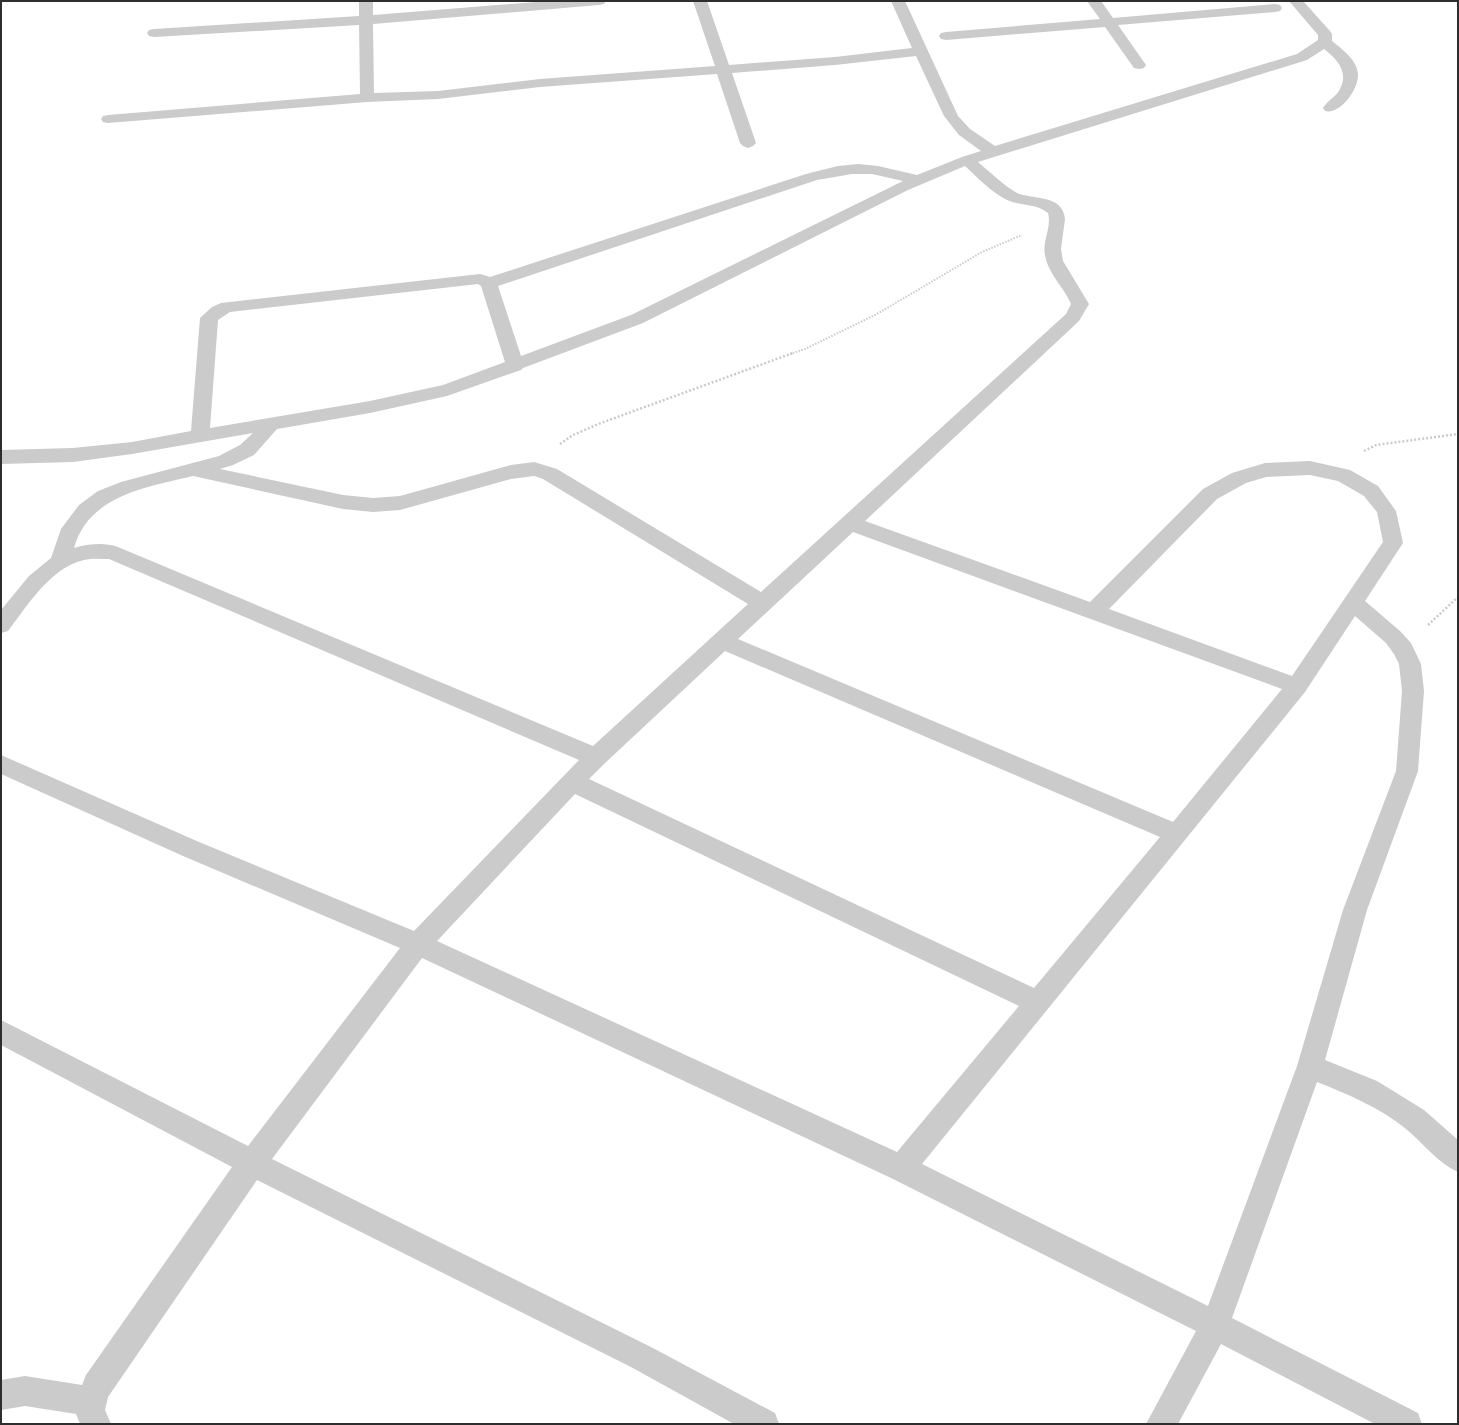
<svg xmlns="http://www.w3.org/2000/svg" width="1459" height="1425" viewBox="0 0 1459 1425" font-family="Ubuntu,sans-serif">
<style>
.lines{fill:none;stroke-linecap:round;stroke-linejoin:round}
.path-far1{stroke:#cbcbcb;stroke-width:2;stroke-dasharray:1.5 1.5;stroke-linecap:butt}
.path{stroke:#cbcbcb;stroke-width:2.5;stroke-dasharray:2 2;stroke-linecap:butt}
.minor{fill:#cbcbcb;fill-rule:evenodd}
</style>
<rect width="100%" height="100%" fill="#fff"/>
<g class="lines">
<path class="path-far1" d="M790,354l15,-5 72,-35 105,-62 40,-17"/>
<path class="path" d="M560,444l13,-9 28,-12 192,-70
M1364,451l12,-6 82,-11
M1428,625l30,-28"/>
<path class="minor" d="M359,1h14v14l176,-14h57l-2,3 -5,1 -226,19 1,69 64,-2 102,-12 175,-13 -22,-65h14l22,64 106,-8 77,-9 -21,-47h14l53,115 12,13 25,17 302,-92 21,-14v-5l-29,-34h14l27,30 2,3v7c10,8 25,19 26,33 1,15 -18,41 -33,37l-2,-3c4,-7 14,-12 17,-19 9,-17 -3,-30 -16,-40l-17,11 -329,102c12,10 25,23 39,31 16,7 46,1 48,26l-4,30 2,12 26,43 -10,17 -214,200 225,81 113,-113 29,-16 33,-10 45,-2 40,9 28,16 18,25 7,32 -38,58 35,30 11,12 10,21 3,27 -6,80 -51,139 -42,150 52,21 47,29 34,30v32c-20,-9 -35,-29 -52,-43 -25,-21 -59,-35 -89,-47l-85,236 186,95 4,11h-47l-154,-80 -43,80h-32l50,-93 -305,-153 -469,-220 -150,201 379,188 124,66 4,11h-45l-103,-57 -374,-187 -149,217 -3,13 6,14h-31l-4,-10 -51,-8 -24,4v-30l24,-4 57,9 4,-10 146,-208 -231,-122v-25l247,126 152,-198 -217,-92 -182,-82v-19l198,87 215,89 165,-171 -470,-201c-8,0 -17,-1 -25,1 -34,8 -56,45 -76,71l-7,2v-23l28,-34 22,-18 10,-29 18,-24 19,-14 23,-9 98,-26 21,-11 13,-12 -121,21 -59,8 -72,2v-14l72,-2 59,-6 59,-11 9,-113 12,-11 9,-4 259,-29 10,3 316,-103 32,-8 20,-2 20,2 39,9 45,-18 19,-6 -22,-16 -15,-19 -28,-60 -81,9 -103,8 24,70 -3,3 -5,2 -5,-2 -3,-3 -23,-69 -177,13 -102,12 -71,3 -259,21 -5,-1 -2,-3 2,-3 5,-1 252,-21 -1,-69 -205,12 -5,-1 -2,-3 2,-3 5,-1 205,-13zM965,166c13,12 26,26 42,34 13,6 29,3 41,13 4,14 -6,28 -3,42 3,19 19,32 26,49l-5,10 -305,278 -204,-123 -23,-7 -23,3 -111,31 -27,2 -30,-3 -123,-26 13,-4 21,-10 23,-26 93,-16 77,-17 74,-26 2,-2 120,-45 265,-133zM852,174h20l31,7 -272,134 -110,41 -23,-70 319,-106zM478,284l3,2 24,76 -62,23 -73,16 -160,27 8,-108 12,-8zM1310,475l28,6 26,15 13,16 6,30 -91,134 -183,-67 108,-110 29,-16 20,-6zM193,476l150,33 30,3 27,-2 111,-31 23,-3 9,3 205,125 -155,142 -475,-199c-14,-5 -30,-3 -44,1 15,-53 73,-61 119,-72zM853,532l429,157 -109,133 -435,-183zM1355,616l31,27 8,11 5,10 3,27 -6,80 -53,139 -46,156 -89,240 -286,-142 383,-472zM725,651l435,186 -126,151 -445,-209 15,-15zM575,794l444,212 -122,146 -460,-211z
M1087,1h14l12,17 162,-14 5,1 2,3 -2,3 -5,1 -157,13 28,40 -2,3 -5,1 -5,-1 -29,-41 -159,13 -5,-1 -2,-3 2,-3 5,-1 154,-13z"/>
</g>
<rect width="1459" height="1425" fill="none" stroke="#2e2e2e" stroke-width="4"/>
</svg>
